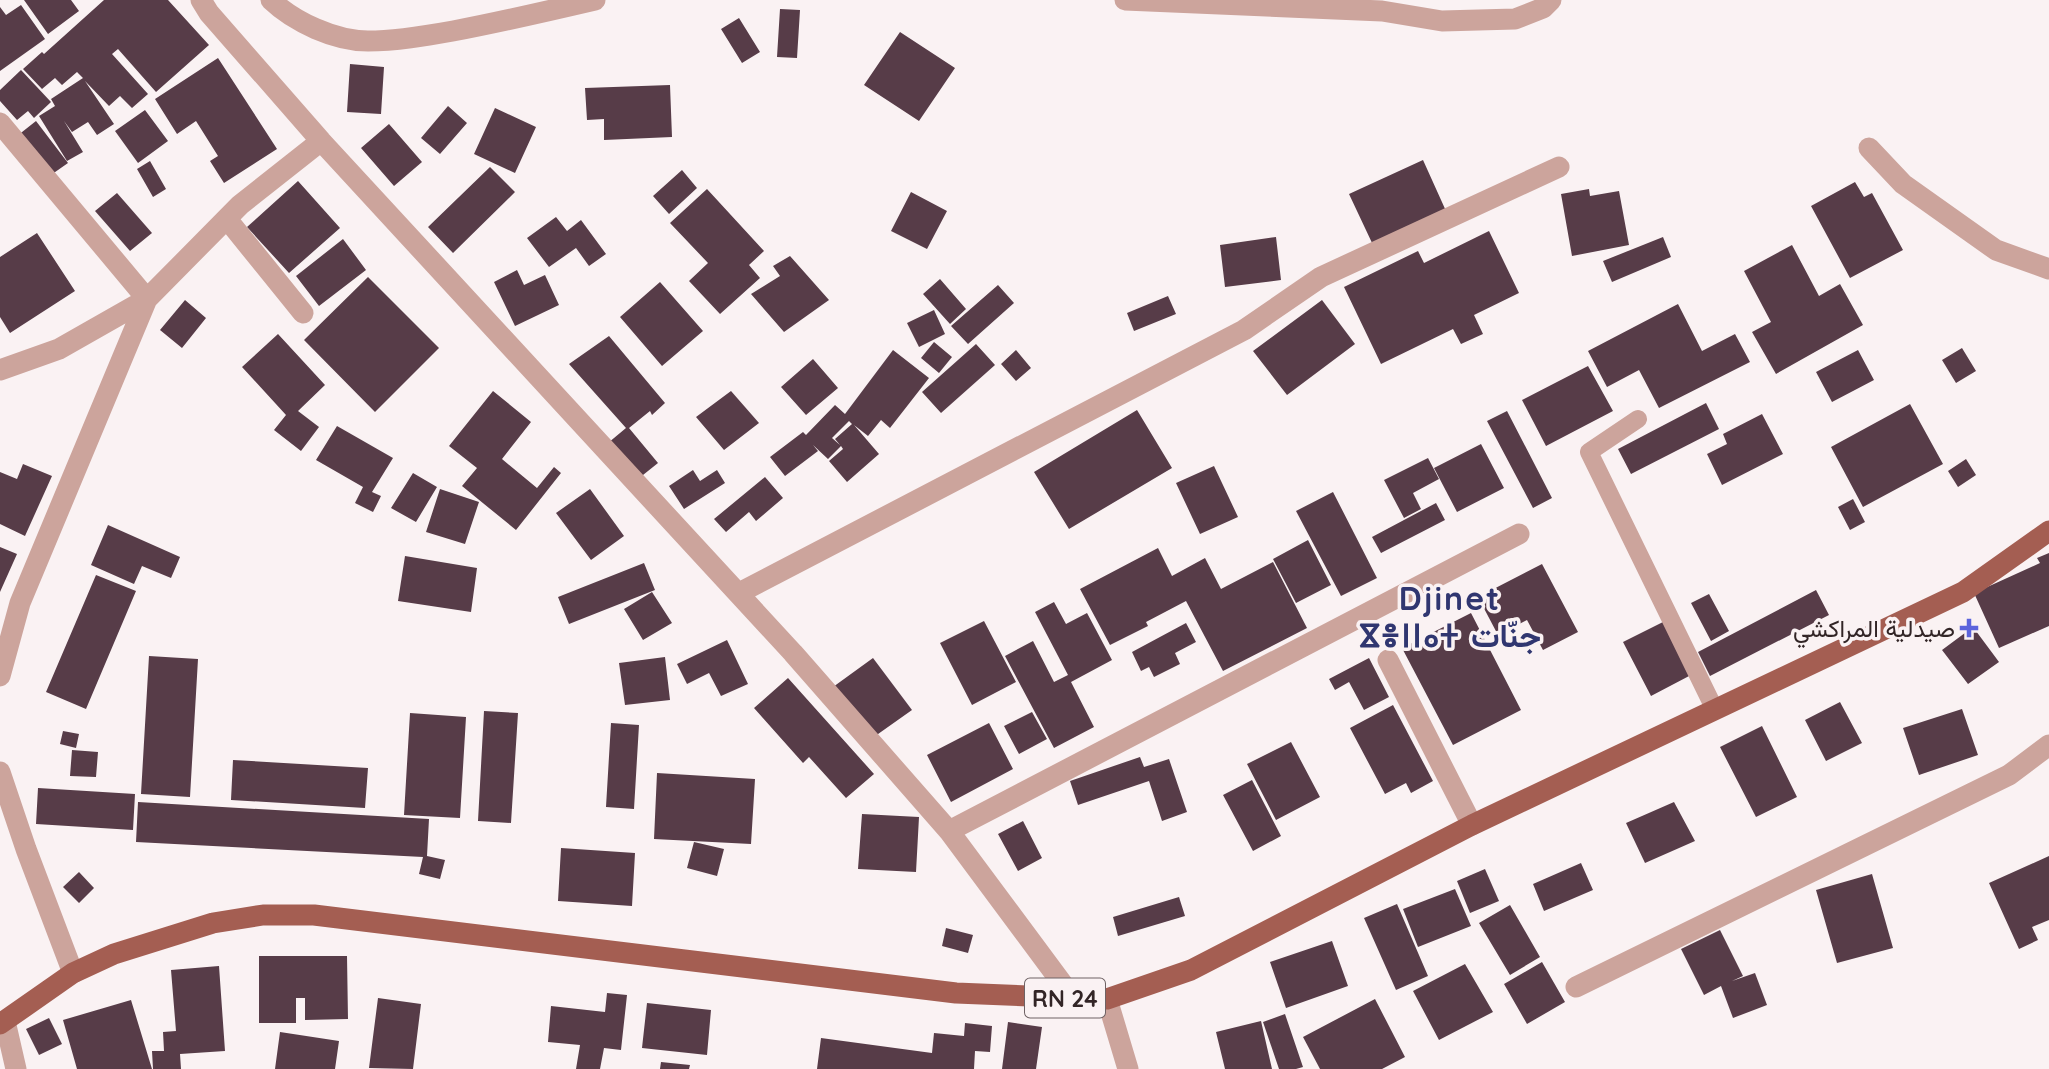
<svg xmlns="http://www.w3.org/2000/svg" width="2049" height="1069" viewBox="0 0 2049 1069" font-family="Quicksand,Vazirmatn,'Noto Sans Tifinagh',sans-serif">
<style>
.building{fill:#573c48;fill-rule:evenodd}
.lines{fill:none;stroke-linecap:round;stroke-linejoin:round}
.lane{stroke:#cca49c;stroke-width:18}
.street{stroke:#cca49c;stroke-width:21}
.primary{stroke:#a45e52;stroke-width:21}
.poi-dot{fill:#5c64dc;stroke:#faf2f3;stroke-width:2.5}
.labels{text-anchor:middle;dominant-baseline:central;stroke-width:7;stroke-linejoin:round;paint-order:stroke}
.shield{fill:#faf2f3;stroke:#6e6264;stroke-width:2}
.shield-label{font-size:23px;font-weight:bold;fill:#322526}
.poi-label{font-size:24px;fill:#322526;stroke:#faf2f3;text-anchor:end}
.district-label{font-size:32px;font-weight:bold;letter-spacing:2px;fill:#303670;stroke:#faf2f3}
</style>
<rect width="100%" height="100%" fill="#faf2f3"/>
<path class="building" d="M24,0h47l8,11 -31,23z
M104,0h64l41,45 -53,47 -38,-43 -6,5 36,40 -16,14 -12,-12 -11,10 -24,-25 29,43 -17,11 -9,-13 -16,10 -8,-11 19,31 -16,9 -28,-45 16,-10 -4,-7 32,-21 -6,-6 -15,13 -7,-7 -13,11 -19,-20 19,-17 2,2z
M21,5l24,34 -45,32v-64l6,8z
M780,9l20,1 -3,48 -20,-1z
M739,18l21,34 -18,11 -21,-34z
M900,32l55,36 -36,53 -55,-36z
M218,58l59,91 -53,34 -14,-22 8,-5 -22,-35 -19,13 -22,-35z
M350,64l34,3 -3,47 -34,-2z
M21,70l30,32 -17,16 -6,-7 -11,9 -17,-19v-11z
M670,85l2,52 -68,3v-21l-17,1 -2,-32z
M448,106l19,17 -27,31 -19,-16z
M495,108l41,19 -21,46 -41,-19z
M145,110l23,31 -30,22 -23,-32z
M36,121l32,42 -20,14 -31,-41z
M389,124l33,38 -28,24 -33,-38z
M1423,160l23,51 -73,34 -24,-51z
M150,161l16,28 -13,8 -16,-28z
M490,167l25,25 -62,61 -25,-26z
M682,170l15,18 -28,26 -16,-18z
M298,181l42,47 -51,45 -42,-46z
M1855,182l9,15 8,-4 31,57 -53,28 -39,-72z
M707,189l57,62 -15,14 11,13 -40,36 -31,-33 19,-18 -38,-40z
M1589,189l1,7 29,-5 10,54 -57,11 -11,-62z
M911,192l36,19 -20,38 -36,-18z
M117,193l35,40 -22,18 -35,-40z
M556,217l11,14 14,-11 25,34 -17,12 -13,-18 -27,19 -22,-29z
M1489,231l30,62 -45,22 9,19 -22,10 -8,-15 -72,35 -37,-77 74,-36 6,12z
M37,233l38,58 -65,42 -10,-16v-60z
M1276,237l5,43 -56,7 -5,-42z
M1663,237l8,20 -59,25 -9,-21z
M343,239l23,31 -47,36 -23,-30z
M1792,245l27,51 21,-12 23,41 -87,49 -24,-42 19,-10 -27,-51z
M790,256l39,44 -45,32 -33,-38 29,-18 -7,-10z
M517,270l7,15 21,-10 14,30 -44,21 -21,-44z
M368,277l71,71 -64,64 -71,-72z
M940,279l26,30 -16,15 -27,-30z
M660,282l43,49 -41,35 -42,-49z
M998,285l16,18 -46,41 -17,-18z
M1168,296l8,18 -42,17 -7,-18z
M185,300l21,18 -24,30 -22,-18z
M1322,300l33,44 -68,51 -34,-44z
M1678,304l24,47 33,-17 15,28 -91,46 -20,-38 -32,17 -19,-36z
M934,310l11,24 -26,13 -12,-24z
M278,334l47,51 -27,26 21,16 -18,24 -27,-21 12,-15 -44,-48z
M609,336l56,67 -13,12 -2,-4 -21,17 29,35 -20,16 -30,-36 18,-15 -57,-64z
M934,342l18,15 -13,16 -18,-15z
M976,344l19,21 -54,48 -19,-21z
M1962,348l14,23 -20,12 -14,-23z
M893,350l36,28 -39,50 -9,-8 -13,16 -14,-11 25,29 -32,28 -18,-21 14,-12 -2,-3 -13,13 -15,-14 5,6 -33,25 -15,-19 33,-25 3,3 29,-30 10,9zM849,421l3,3 -17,15 5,6 -8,-7z
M1016,350l15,18 -15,13 -15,-17z
M1858,350l16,30 -42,22 -16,-30z
M813,359l25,29 -32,27 -25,-28z
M1588,366l25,45 -67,35 -24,-46z
M493,391l38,31 -29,37 35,29 17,-21 7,6 -45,57 -54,-44 15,-18 -28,-22z
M731,391l28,32 -35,27 -28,-33z
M1706,403l13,26 -88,45 -13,-25z
M1910,404l33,60 -80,43 -32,-60z
M1137,410l35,58 -103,61 -35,-57z
M1507,411l45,87 -19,10 -46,-87z
M1762,414l21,40 -61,31 -15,-31 20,-10 -4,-10z
M337,426l56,32 -21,34 9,4 -8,16 -18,-9 8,-16 -47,-27z
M1481,444l23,44 -47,24 -23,-44z
M1428,458l11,21 -26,14 8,16 -17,9 -20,-38z
M1966,459l10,16 -18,12 -10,-16z
M23,464l29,12 -27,60 -25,-12v-52l17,7z
M1214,466l24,51 -38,17 -24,-51z
M693,470l7,11 17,-11 8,13 -41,26 -15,-23z
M413,473l24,14 -21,35 -25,-14z
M765,477l18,21 -27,23 -7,-9 -23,20 -12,-13z
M440,489l39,13 -14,42 -39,-12z
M590,489l34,47 -33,24 -35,-47z
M1333,492l44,86 -36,18 -45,-85z
M1853,499l12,23 -15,8 -12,-23z
M1436,503l9,17 -64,33 -9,-16z
M108,525l72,32 -9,21 -29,-12 -8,18 -43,-19z
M1308,540l23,45 -35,18 -23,-44z
M0,547l17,7 -17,38z
M1158,548l14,28 33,-18 16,31 52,-27 34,66 -84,43 -37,-70 -40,21 2,4 -38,19 -30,-56z
M2049,553v73l-50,22 -25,-55 66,-30 -3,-5z
M405,556l72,12 -6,44 -73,-11z
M644,563l11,27 -86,34 -11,-27z
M1542,564l36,68 -35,18 -16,-30 -29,15 -20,-38z
M96,575l40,16 -50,118 -40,-17z
M1816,590l13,25 -119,61 -12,-24z
M652,592l20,31 -29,17 -19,-31z
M1709,594l20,37 -18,10 -20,-38z
M1054,602l12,22 21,-11 25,47 -41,22 23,45 -40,21 -49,-92 28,-15 21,41 14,-7 -33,-63z
M1471,613l50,97 -68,35 -51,-97z
M984,621l32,61 -44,23 -32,-62z
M1663,622l28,53 -40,21 -28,-54z
M1186,623l10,19 -21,11 5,11 -26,13 -5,-10 -8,4 -9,-19z
M1973,627l26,35 -31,22 -26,-34z
M727,640l21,44 -27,12 -12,-23 -22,11 -10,-20z
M149,656l49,3 -8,138 -49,-3z
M665,657l5,43 -45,5 -6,-42z
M873,658l39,52 -41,29 -38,-52z
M1369,658l20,39 -25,13 -15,-28 -14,8 -6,-11z
M788,678l86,96 -28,24 -37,-41 -6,6 -49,-55z
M1840,702l22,41 -36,18 -21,-41z
M1393,705l40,76 -22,12 -5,-10 -21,11 -35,-66z
M1962,709l16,46 -59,20 -16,-47z
M484,711l34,2 -7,110 -33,-2z
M1032,712l15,27 -28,15 -15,-28z
M410,713l56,4 -6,101 -56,-3z
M611,723l28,2 -5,84 -28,-2z
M989,723l24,46 -62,33 -24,-47z
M1762,726l35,71 -41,20 -36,-70z
M63,731l16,3 -3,14 -16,-4z
M1291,742l29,55 -44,23 -29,-56z
M72,750l26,2 -2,25 -26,-1z
M1140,757l4,10 25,-8 18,53 -25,9 -13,-40 -71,24 -8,-24z
M233,760l135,8 -3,40 -134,-8z
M657,773l98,6 -4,65 -97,-5z
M1252,780l29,56 -28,15 -30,-56z
M38,788l97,6 -2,36 -97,-6z
M138,802l291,17 -2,37 18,4 -5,19 -21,-5 4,-17 -287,-15z
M1674,802l21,39 -50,22 -19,-40z
M862,814l57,3 -3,55 -58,-3z
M1023,821l19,37 -24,13 -20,-37z
M694,842l30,7 -7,27 -30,-8z
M561,848l74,5 -3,53 -74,-5z
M2049,856v64l-17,7 6,13 -19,9 -30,-66z
M1581,863l12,27 -49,21 -11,-27z
M1485,869l14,32 -29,12 -13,-32z
M79,872l15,16 -15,15 -16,-16z
M1872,874l21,74 -56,15 -21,-73z
M1455,889l16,37 -53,21 -15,-38z
M1179,897l6,19 -67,20 -5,-19z
M1397,904l31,72 -32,14 -32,-72z
M1510,905l30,52 -30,18 -31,-52z
M946,928l27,7 -5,18 -26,-7z
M1720,930l23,46 -11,5 23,-8 12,32 -34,13 -12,-32 -17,9 -23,-46z
M1332,941l16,45 -62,22 -16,-46z
M259,956h88l1,63 -43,1v-22h-9v25h-37z
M1542,962l23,40 -38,22 -23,-40z
M1465,964l28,48 -54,28 -26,-49z
M219,966l6,85 -45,3 1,15h-28l-1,-18h12l-1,-19 13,-1 -5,-61z
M607,993l20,2 -6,55 -17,-2 -4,21h-24l4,-24 -32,-3 3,-36 54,6z
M378,998l43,6 -8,65 -44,-1z
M1375,999l30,58 -23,12h-62l-17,-32z
M131,1000l21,69h-75l-14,-49z
M647,1003l64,7 -4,45 -65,-7z
M1285,1014l18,53 -7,2h-17l-16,-47z
M49,1018l13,26 -23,11 -13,-26z
M1261,1021l11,48h-47l-9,-37z
M1008,1022l34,5 -6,42h-34z
M965,1023l27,3 -2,26 -15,-1 -1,18h-157l4,-31 111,15 2,-20 30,3z
M280,1032l59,9 -4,28h-60z
M661,1062l29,3 -1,4h-29z"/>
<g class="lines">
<path class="lane" d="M1638,419l-49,33 126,258"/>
<path class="street" d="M201,0l8,13 112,128 472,512 156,178 124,167
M271,0c23,22 64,41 97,41 28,0 57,-5 85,-10 48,-9 95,-20 142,-31
M1125,0l257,11 60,10 73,-2 28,-11 8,-8
M0,123l147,176 -88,50 -59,21
M1869,148l34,36 93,66 53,19
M227,219l76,94
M739,593l505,-263 77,-53 238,-110
M1388,660l84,165
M0,676l20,-73 127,-304 93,-94 81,-64
M0,772l26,77 47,124
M949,831l570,-297
M1576,987l433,-212 40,-30
M1107,999l21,70
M5,1021l11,48"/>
<path class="primary" d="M0,1024l73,-51 41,-19 99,-31 50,-8h51l642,78 151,6 84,-29 281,-145 491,-233 86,-61"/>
</g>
<path class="poi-dot" d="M1965.5 617.5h7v7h7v7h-7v7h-7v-7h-7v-7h7z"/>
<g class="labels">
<rect class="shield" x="1025" y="978.5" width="80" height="39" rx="5"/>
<g class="shield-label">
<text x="1065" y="998">RN 24</text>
</g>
<g class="poi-label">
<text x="1955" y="628">صيدلية المراكشي</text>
</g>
<g class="district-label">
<text x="1450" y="598">Djinet<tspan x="1450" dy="37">ⴵⴻⵏⵏⴰⵜ جنّات</tspan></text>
</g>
</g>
</svg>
